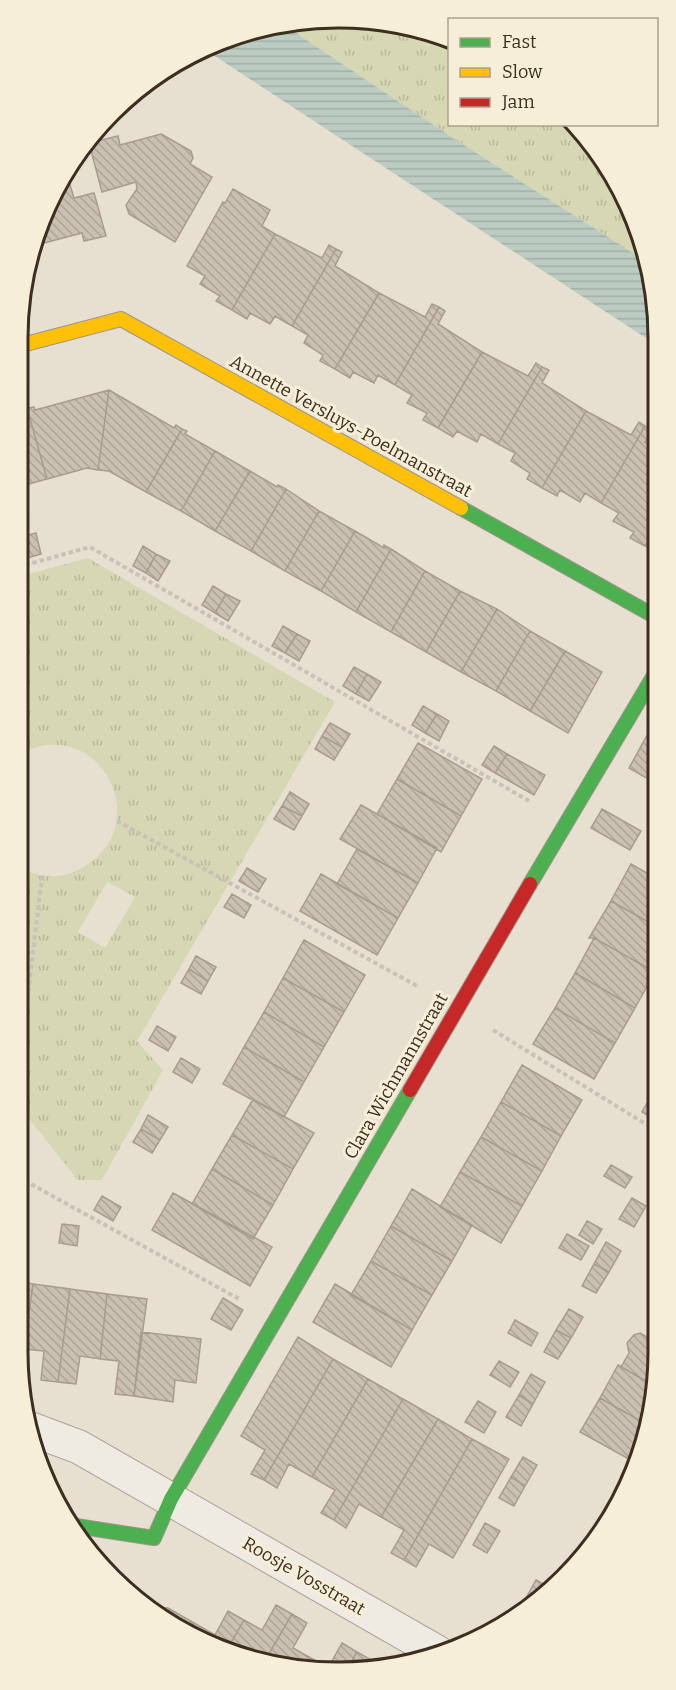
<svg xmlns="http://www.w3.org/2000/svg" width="676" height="1690" viewBox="0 0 676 1690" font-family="Bitter,serif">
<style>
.grass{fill:url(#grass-tufts);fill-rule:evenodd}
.water{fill:url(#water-rules)}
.building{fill:url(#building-back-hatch);stroke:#a89c90;stroke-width:1.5}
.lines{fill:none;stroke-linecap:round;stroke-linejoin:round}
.street-casing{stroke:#ada599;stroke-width:35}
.fast-casing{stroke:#9c958a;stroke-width:16}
.slow-casing{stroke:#9c958a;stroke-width:16}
.jam-casing{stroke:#9c958a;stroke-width:16}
.path{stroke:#c8c2b9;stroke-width:4;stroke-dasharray:4.5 3;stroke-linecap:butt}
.street{stroke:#efebe3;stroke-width:33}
.fast{stroke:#4caf50;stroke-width:14}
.slow{stroke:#ffc107;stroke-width:14}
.jam{stroke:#c62828;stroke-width:14}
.labels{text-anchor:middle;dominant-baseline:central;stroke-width:6;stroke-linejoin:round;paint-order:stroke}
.street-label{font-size:18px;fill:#3d2e20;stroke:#f7eed8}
.rim{fill:none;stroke:#3d2e20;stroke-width:3}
</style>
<defs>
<pattern id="grass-tufts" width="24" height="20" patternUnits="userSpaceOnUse" patternTransform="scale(1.5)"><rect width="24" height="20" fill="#d6d7b3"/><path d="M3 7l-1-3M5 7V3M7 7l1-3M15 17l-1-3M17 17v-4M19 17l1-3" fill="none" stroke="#b9b99a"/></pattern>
<pattern id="water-rules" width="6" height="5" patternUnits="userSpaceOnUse" patternTransform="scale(1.5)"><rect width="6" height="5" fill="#bcccc2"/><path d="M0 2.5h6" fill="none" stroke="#a2b0a6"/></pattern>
<pattern id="building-back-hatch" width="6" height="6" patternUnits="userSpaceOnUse" patternTransform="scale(1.5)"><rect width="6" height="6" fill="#cbbfb2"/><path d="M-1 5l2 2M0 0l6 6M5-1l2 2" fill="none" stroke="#afa499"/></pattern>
</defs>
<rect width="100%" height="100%" fill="#e7e0d1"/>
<path class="grass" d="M317,19l124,16 8,4 1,85 126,1 49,72 19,63 -191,-122 -166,-111z
M88,558l247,144 -198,339 26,29 -61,110h-24l-52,-65 -8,1v-250c13,10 38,13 53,7 93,-38 30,-165 -53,-118v-178zM107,882l28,15 -30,51 -27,-16z"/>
<path class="water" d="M287,27l166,111 191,122 11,36v48l-451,-295z"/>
<path class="building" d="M161,134l30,17 2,7 -3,6 22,13 -37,65 -46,-28 -3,-9 11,-16 -1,-7 -34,10 -13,-49 29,-7 2,9z
M68,178l6,20 20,-5 12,43 -22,5 -2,-8 -49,13 2,-11z
M233,189l37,21 -8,16 13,8 -43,76 -16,-9 4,-5 -20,-12 5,-8 -18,-10 36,-64 2,1z
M275,234l47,24 7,-13 7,4 -44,77 -17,-10 -5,8 -20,-11 -3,6 -15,-9z
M336,249l6,3 -7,14 44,27 -44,76 -15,-8 3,-6 -19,-12 4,-8 -16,-9z
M379,293l46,24 7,-13 7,3 -44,78 -17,-10 -4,8 -21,-11 -3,6 -15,-9z
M439,307l6,4 -7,13 44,28 -44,76 -15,-8 4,-7 -20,-10 5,-8 -17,-10z
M482,352l46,24 8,-13 6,4 -44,77 -17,-10 -4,8 -20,-11 -4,6 -15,-9z
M542,367l7,3 -7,13 44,28 -44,77 -15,-9 3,-6 -19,-12 4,-8 -17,-9z
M109,390l-11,80 -11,-2 -40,11 -20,-71 7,-1 1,3z
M109,390l65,38 2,-3 6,4 -36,63 -37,-21 -11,-1z
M27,408l20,71 -29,8v-73z
M586,411l45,24 8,-13 6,4 -44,77 -16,-10 -5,9 -20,-12 -3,6 -15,-8z
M645,426l7,3 -7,13 11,7v79l-11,18 -15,-8 4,-6 -21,-11 6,-8 -18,-10z
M182,429l5,2 -2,3 30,17 -34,60 -35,-19z
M215,451l35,20 -35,60 -34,-20z
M250,471l27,16 1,-2 8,4 -35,62 -36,-20z
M286,489l33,22 -34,60 -34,-20z
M319,511l36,20 -34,60 -36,-20z
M656,528v24l-11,-6z
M355,531l29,17v-3l7,4 -35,63 -35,-21z
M36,533l5,21 -14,4 -6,-21z
M21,537l6,21 -9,3v-23z
M143,546l13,8 -10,19 -13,-7z
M391,549l34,22 -34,61 -35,-20z
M156,554l14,7 -12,20 -12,-8z
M425,571l35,20 -34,61 -35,-20z
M213,586l13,8 -11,19 -13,-8z
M460,591l37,18 -36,63 -35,-20z
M226,594l14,7 -12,20 -13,-8z
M497,609l33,22 -34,60 -35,-19z
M283,626l14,8 -12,19 -13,-7z
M530,631l35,20 -35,60 -34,-20z
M297,634l13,7 -11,20 -14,-8z
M565,651l37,21 -34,61 -38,-22z
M354,667l13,7 -11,20 -13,-8z
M367,674l14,8 -12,19 -13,-7z
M423,706l14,8 -12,19 -13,-8z
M437,714l12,7 -10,20 -14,-8z
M656,719l1,65 -28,-16z
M330,723l20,11 -8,13 -20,-11z
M322,736l20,11 -8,13 -19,-11z
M418,743l64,36 -21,37 -64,-37z
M494,746l13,8 -12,19 -13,-8z
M507,754l38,21 -11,20 -39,-22z
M397,779l64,37 -20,36 -64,-38z
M290,792l19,12 -7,12 -20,-10z
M361,805l76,43 -19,35 -78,-44z
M282,806l20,10 -8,14 -20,-11z
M602,809l39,22 -11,19 -39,-22z
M357,849l61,34 -20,35 -61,-34z
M631,864l26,15v48l-46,-26z
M247,868l19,11 -8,13 -19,-11z
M321,874l77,44 -21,37 -77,-44z
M232,894l19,11 -7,13 -20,-11z
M611,901l46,26 -2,45 -61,-34h-5z
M594,938l61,34 -20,36 -60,-35z
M304,940l61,35 -21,37 -61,-34z
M196,956l20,11 -8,14 -19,-12z
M189,969l19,12 -7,13 -20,-11z
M575,973l60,35 -20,35 -60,-35z
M283,978l61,34 -20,35 -60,-35z
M555,1008l60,35 -21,36 -61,-35z
M264,1012l60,35 -20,35 -60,-35z
M157,1026l19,11 -8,14 -19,-11z
M244,1047l60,35 -20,35 -61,-33z
M181,1058l19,11 -8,14 -19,-11z
M522,1065l60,35 -21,36 -60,-34z
M654,1091l3,1v29l-15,-9z
M253,1099l61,34 -21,36 -61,-34z
M501,1102l60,34 -19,35 -61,-34z
M148,1115l20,12 -8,13 -19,-11z
M141,1129l19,11 -8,13 -19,-11z
M232,1135l61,34 -20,36 -61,-36z
M481,1137l61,34 -20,35 -62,-34z
M611,1165l21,12 -7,11 -21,-12z
M212,1169l61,36 -20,34 -61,-35z
M460,1172l62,34 -21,37 -61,-36z
M412,1189l60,36 -20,36 -61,-35z
M173,1193l99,54 -22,39 -98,-56z
M102,1196l19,11 -8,14 -19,-11z
M632,1198l14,8 -12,21 -15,-8z
M587,1221l15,8 -9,15 -14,-9z
M62,1224l17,2 -2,20 -18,-3z
M391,1226l61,35 -20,34 -61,-34z
M567,1234l22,12 -8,14 -22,-12z
M606,1242l15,9 -12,21 -15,-8z
M371,1261l61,34 -20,35 -61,-35z
M594,1264l15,8 -13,21 -14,-7z
M18,1282l15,2 -9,65 -6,-1z
M33,1284l37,5 -12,93 -17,-2 3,-29 -20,-2z
M335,1284l77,46 -21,37 -78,-45z
M70,1289l37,5 -7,65 -20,-3 -4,28 -18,-2z
M107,1294l40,5 -13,97 -19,-2 4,-33 -19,-2z
M223,1298l20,12 -12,20 -20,-11z
M569,1309l14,8 -12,21 -15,-8z
M515,1320l23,13 -7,13 -23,-13z
M556,1330l15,8 -13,21 -14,-7z
M141,1332l60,7 -5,44 -21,-3 -2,22 -39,-6z
M640,1333l18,11 -5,41 -32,-18 8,-14 -2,-10 7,-8z
M298,1337l35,22 -69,121 -13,-6 14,-24 -24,-14z
M333,1359l35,20 -56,98 -23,-13 -12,24 -13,-8z
M499,1361l20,11 -9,15 -20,-12z
M618,1365l35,20 -7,39 -46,-26z
M531,1374l14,8 -12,22 -14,-9z
M368,1379l35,20 -69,121 -13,-7 14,-23 -23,-13z
M519,1395l14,9 -12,22 -15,-9z
M600,1398l46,26 -5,31 -5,8 -56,-31z
M403,1399l35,20 -57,98 -22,-13 -13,24 -12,-8z
M478,1401l18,11 -12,21 -19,-11z
M438,1419l34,20 -68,121 -13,-7 13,-23 -23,-13z
M472,1439l37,20 -56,99 -24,-14 -13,23 -12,-7z
M523,1457l14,8 -12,21 -14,-9z
M632,1461l4,2 -17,34 -5,-3z
M511,1477l14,9 -11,20 -15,-8z
M614,1494l5,3 -18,33 -6,-3z
M485,1523l15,8 -13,22 -14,-8z
M595,1527l6,3 -9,17 -16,13z
M536,1580l11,6 -29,26z
M276,1605l16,9 -26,45 -37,-13 15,-26 18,10z
M151,1607l17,1 47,27 13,-24 16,9 -15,26 -51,-17z
M292,1614l15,9 -14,25 18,10 -7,11h-8l-30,-10z
M342,1643l15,9 -9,16 -44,1 7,-11 17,10z
M357,1652l16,9 -4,6 -21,1z"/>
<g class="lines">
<g class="street-casing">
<path id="street" d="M31,1429l48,18 358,205"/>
</g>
<g class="fast-casing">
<path id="fast" d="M461,508l195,109
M530,884l126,-212
M76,1526l78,12 17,-39 239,-409"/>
</g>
<g class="slow-casing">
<path id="slow" d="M18,346l103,-27 340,189"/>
</g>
<g class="jam-casing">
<path id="jam" d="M410,1090l120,-206"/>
</g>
<path class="path" d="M18,567l72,-20 439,254
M117,821l302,166
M493,1030l164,101
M18,1081l24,-205
M18,1177l221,122"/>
<use href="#street" class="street"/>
<use href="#fast" class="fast"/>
<use href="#slow" class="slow"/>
<use href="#jam" class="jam"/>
</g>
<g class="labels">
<g class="street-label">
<text transform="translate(351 426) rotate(29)">Annette Versluys-Poelmanstraat</text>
<text transform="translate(396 1076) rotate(-60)">Clara Wichmannstraat</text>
<text transform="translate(304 1576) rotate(30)">Roosje Vosstraat</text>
</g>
</g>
<path d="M0 0H676V1690H0ZM338 28H338A310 310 0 0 1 648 338V1352A310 310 0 0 1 338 1662H338A310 310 0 0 1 28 1352V338A310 310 0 0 1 338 28Z" fill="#f7eed8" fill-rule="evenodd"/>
<path class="rim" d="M338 28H338A310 310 0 0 1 648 338V1352A310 310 0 0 1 338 1662H338A310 310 0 0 1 28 1352V338A310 310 0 0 1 338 28Z"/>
<rect x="448" y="18" width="210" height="108" fill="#f7eed8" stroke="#ada18e" stroke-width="1.5"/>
<rect x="460" y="38" width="30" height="9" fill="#4caf50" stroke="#ada18e" stroke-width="1.5"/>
<text x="502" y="48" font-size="18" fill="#3d2e20">Fast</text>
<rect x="460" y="68" width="30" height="9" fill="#ffc107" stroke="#ada18e" stroke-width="1.5"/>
<text x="502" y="78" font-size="18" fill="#3d2e20">Slow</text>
<rect x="460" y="98" width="30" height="9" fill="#c62828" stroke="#ada18e" stroke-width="1.5"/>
<text x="502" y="108" font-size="18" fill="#3d2e20">Jam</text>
</svg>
